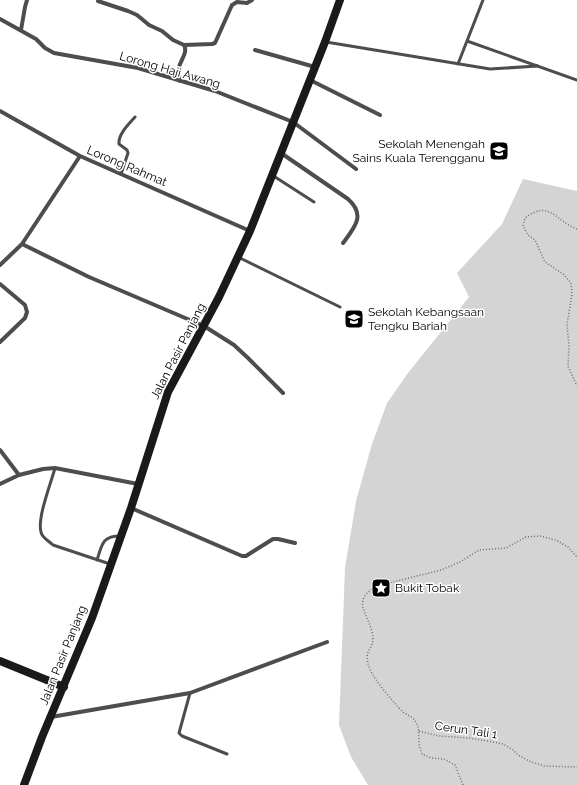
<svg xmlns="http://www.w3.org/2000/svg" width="577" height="785" viewBox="0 0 577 785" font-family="Raleway,sans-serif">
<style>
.green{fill:#d4d4d4}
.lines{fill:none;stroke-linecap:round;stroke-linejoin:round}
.path{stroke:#6f6f6f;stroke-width:1.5;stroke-dasharray:1 2;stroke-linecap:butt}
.service{stroke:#4d4d4d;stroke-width:3}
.minor{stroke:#4d4d4d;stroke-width:4}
.secondary{stroke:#1a1a1a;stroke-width:8}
.labels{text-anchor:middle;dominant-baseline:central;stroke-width:3;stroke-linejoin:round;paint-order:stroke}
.street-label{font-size:12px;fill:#000;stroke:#fff}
.poi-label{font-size:12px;fill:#000;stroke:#fff;text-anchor:start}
</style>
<rect width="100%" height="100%" fill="#fff"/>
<path class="green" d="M523,179l54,12v594h-209l-17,-28 -12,-32 6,-157 11,-67 16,-57 15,-41 21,-30 61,-76 -12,-24 45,-49z"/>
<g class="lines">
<path class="path" d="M577,229c-22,-8 -27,-30 -52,-11l-2,8 5,9 7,5 10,22 18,12 8,9 1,11 -5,31 2,20 -1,21 9,20
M419,731l20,5 30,2 19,3 15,3 10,6 5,5 11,6 15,5 33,1
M463,785l-8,-20 -11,-6 -13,-1 -9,-4c-1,-4 -3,-8 -3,-12 -1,-8 1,-14 -4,-21 -2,-4 -8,-6 -12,-9 -9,-9 -29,-32 -33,-43 -9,-21 7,-19 2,-37 -5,-21 -21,-31 5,-46l64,-16 19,-8 19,-12 27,-2 20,-11 14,-1 16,4 12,7 9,10"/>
<path class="service" d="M467,41l110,39
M326,42l164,27 48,-3
M458,64l25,-64
M121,174l7,-21 -1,-3 -8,-6c-1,-10 10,-20 16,-27
M272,175l42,27
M238,257l102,50
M55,468c-4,15 -18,50 -14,64 1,6 8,9 12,13l57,19
M97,560c5,-15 5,-24 23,-24
M190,693l-11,40 3,3 45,18"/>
<path class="minor" d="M98,1l30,10 9,4 12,10 13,6 11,9 11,5c4,7 -3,15 -5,22 -1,5 0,10 1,14
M0,19l36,20 9,9 9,5 84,15 77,23 78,31 63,47
M21,30l4,-23 2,-7
M184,45l28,-1 3,-1 17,-38 5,-3 10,1 5,-3
M255,50l60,17
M310,80l70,35
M0,111l80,45 170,75
M281,153l67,46c18,16 7,28 -5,44
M22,244l67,33 115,49 30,19 14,13 35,35
M0,265l22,-21 58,-88
M0,284l25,21 2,7 -2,6 -25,24
M0,450l19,25
M0,484l19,-9 24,-6 12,-1 83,16
M131,508l111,48h4l27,-17h5l17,4
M51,717l139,-24 137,-51"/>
<path class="secondary" d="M0,661l64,26
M24,785l18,-48 50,-119 39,-110 37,-116 51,-95 31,-66 75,-189 15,-42"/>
</g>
<defs>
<g id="school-square" transform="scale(1)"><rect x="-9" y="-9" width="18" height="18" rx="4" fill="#000" stroke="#fff"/><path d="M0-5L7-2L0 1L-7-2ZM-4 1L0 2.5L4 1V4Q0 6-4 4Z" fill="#fff"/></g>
<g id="sight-square" transform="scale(1)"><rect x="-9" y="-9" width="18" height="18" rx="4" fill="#000" stroke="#fff"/><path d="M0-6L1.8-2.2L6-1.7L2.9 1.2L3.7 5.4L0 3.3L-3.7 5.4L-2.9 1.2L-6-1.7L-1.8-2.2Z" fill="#fff"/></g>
</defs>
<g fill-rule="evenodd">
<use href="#school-square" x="499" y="151"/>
<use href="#school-square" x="354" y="319"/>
<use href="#sight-square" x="381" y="588"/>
</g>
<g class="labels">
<g class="street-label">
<text transform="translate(170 70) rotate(16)">Lorong Haji Awang</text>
<text transform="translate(127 166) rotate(23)">Lorong Rahmat</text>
<text transform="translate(178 351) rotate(-63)">Jalan Pasir Panjang</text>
<text transform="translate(63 655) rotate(-68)">Jalan Pasir Panjang</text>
<text transform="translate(466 730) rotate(8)">Cerun Tali 1</text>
</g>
<g class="poi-label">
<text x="485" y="144" text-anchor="end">Sekolah Menengah<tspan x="485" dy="14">Sains Kuala Terengganu</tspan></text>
<text x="368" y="312">Sekolah Kebangsaan<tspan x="368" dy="14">Tengku Bariah</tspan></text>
<text x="395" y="588">Bukit Tobak</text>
</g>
</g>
</svg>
